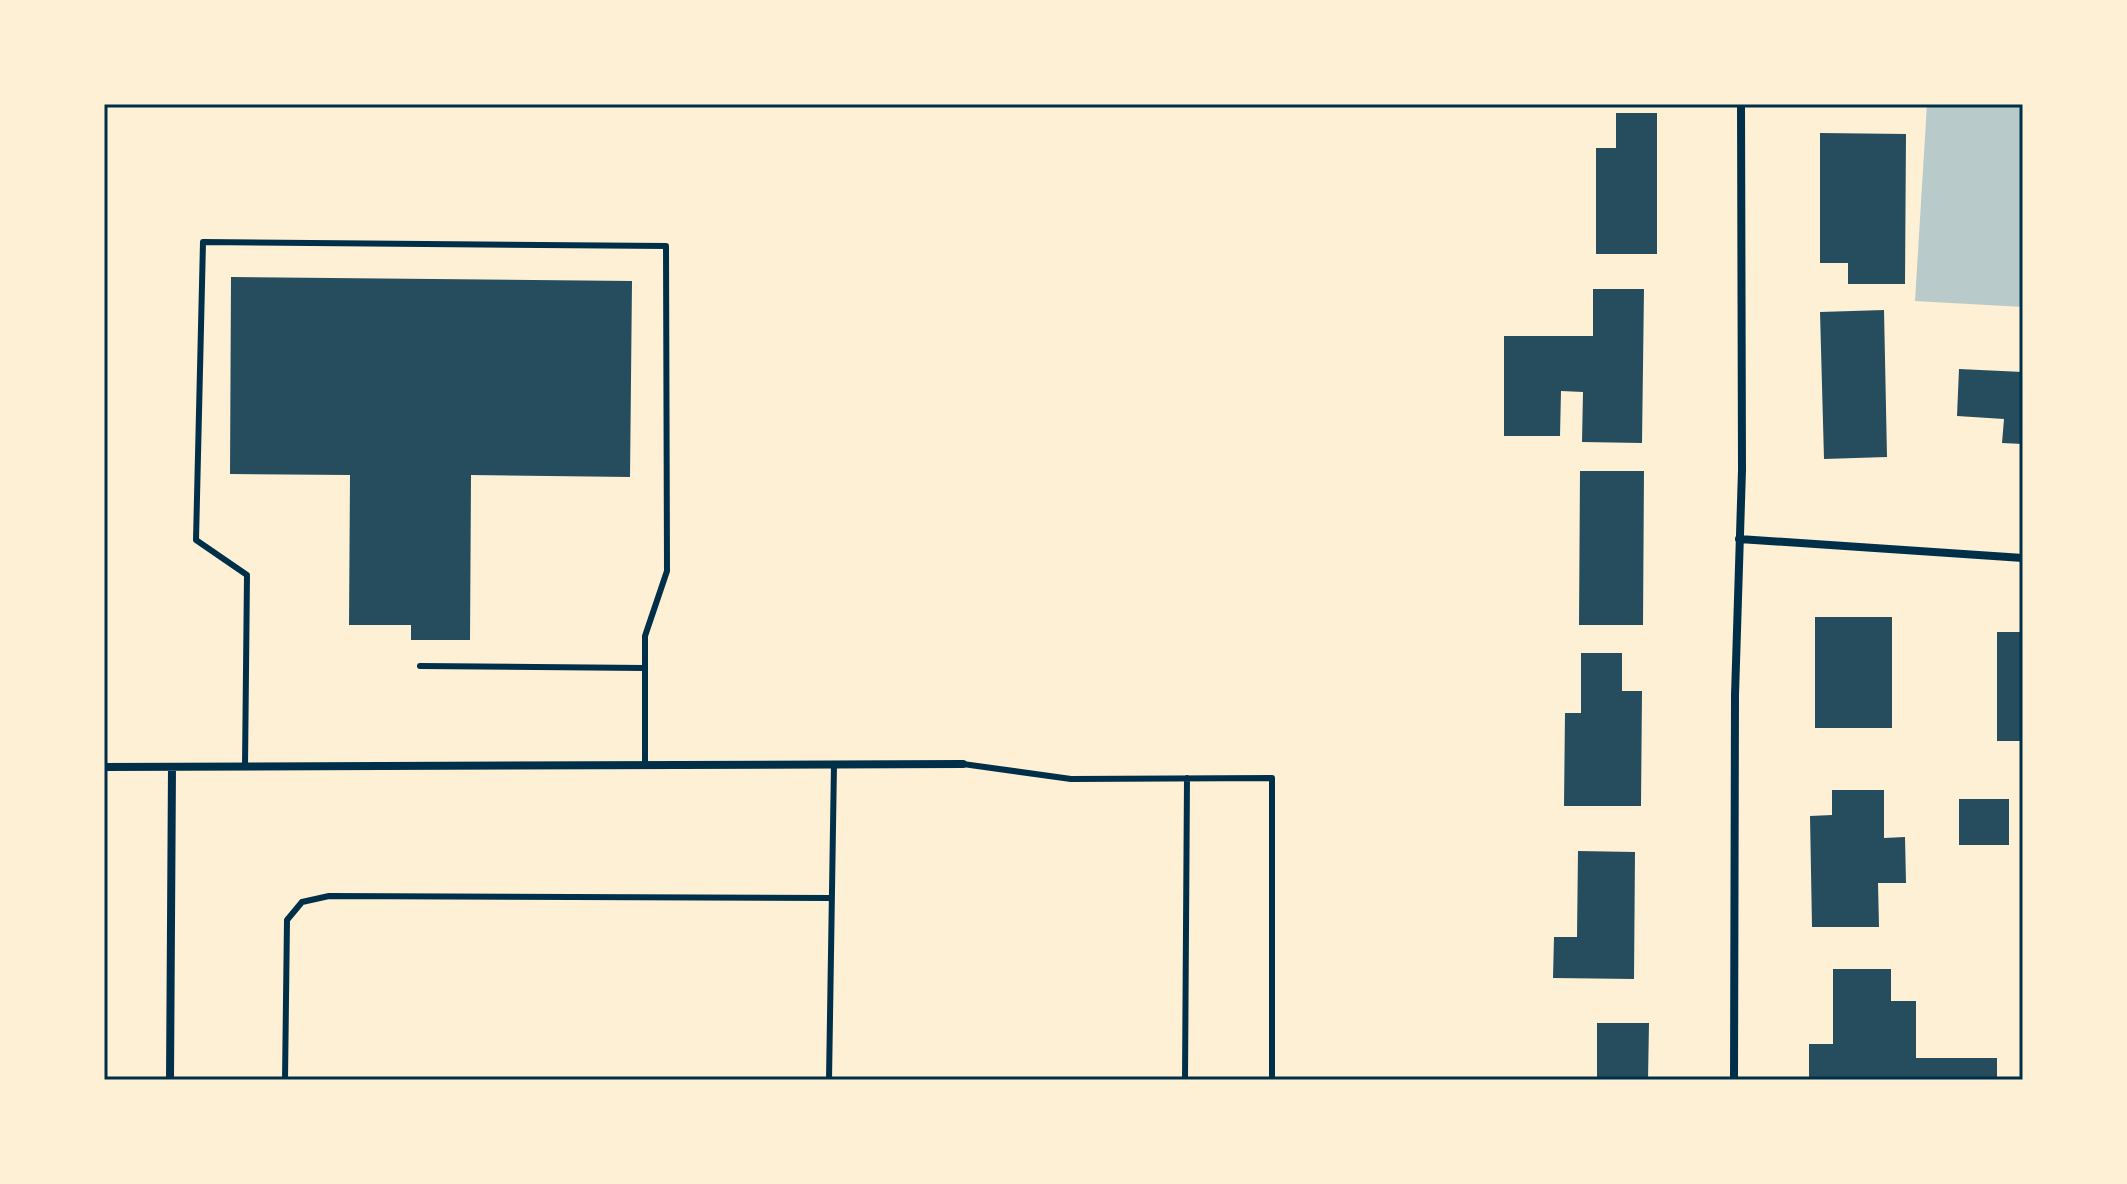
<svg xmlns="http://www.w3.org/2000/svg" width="2127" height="1184" viewBox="0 0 2127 1184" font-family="Figtree,sans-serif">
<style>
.green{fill:#b9caca}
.building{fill:#264d5e}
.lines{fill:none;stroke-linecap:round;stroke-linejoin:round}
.service{stroke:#003049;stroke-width:6}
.minor{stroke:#003049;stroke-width:8}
.neatline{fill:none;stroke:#003049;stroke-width:3}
</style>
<rect width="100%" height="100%" fill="#fdf0d5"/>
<path class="green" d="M1927,104h96v203l-108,-6z"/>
<path class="building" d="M1616,113h41v141h-61v-106h20z
M1820,133l86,1 -1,150h-57v-21h-28z
M231,277l401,4 -2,196 -159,-2 -1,165h-59v-15h-62l1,-150 -120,-1z
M1593,289h51l-2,154 -60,-1 1,-50 -22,-1 -1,45h-56v-100h89z
M1884,310l3,147 -63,2 -4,-147z
M1959,369l64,3v72l-21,-1 2,-24 -47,-3z
M1580,471h64l-1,154h-64z
M1815,617h77v111h-77z
M1997,632h26v109h-26z
M1581,653h41v38h20l-1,115h-77l1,-93h16z
M1832,790h52v48l21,-1 1,46h-28l1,44h-67l-2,-111 22,-1z
M1959,799h50v46h-50z
M1578,851l57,1 -1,127 -81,-1 1,-41h23z
M1833,969h58v32h25v57h81v22h-188v-36h24z
M1597,1023h52l-1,57h-51z"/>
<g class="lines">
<path class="service" d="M420,666l225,2
M963,764l108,15 201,-1v302
M245,767l2,-192 -51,-35 7,-298 463,4 1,325 -22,65v129
M285,1080l2,-160 15,-18 27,-6 503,2
M829,1080l5,-316
M1185,1080l2,-302"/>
<path class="minor" d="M1739,539l284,19
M104,767l859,-3
M170,1080l2,-313
M1734,1080l1,-385 7,-225 -1,-366"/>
</g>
<rect width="2127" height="1184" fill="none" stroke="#fdf0d5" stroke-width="212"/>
<rect x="106" y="106" width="1915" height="972" class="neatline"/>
</svg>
